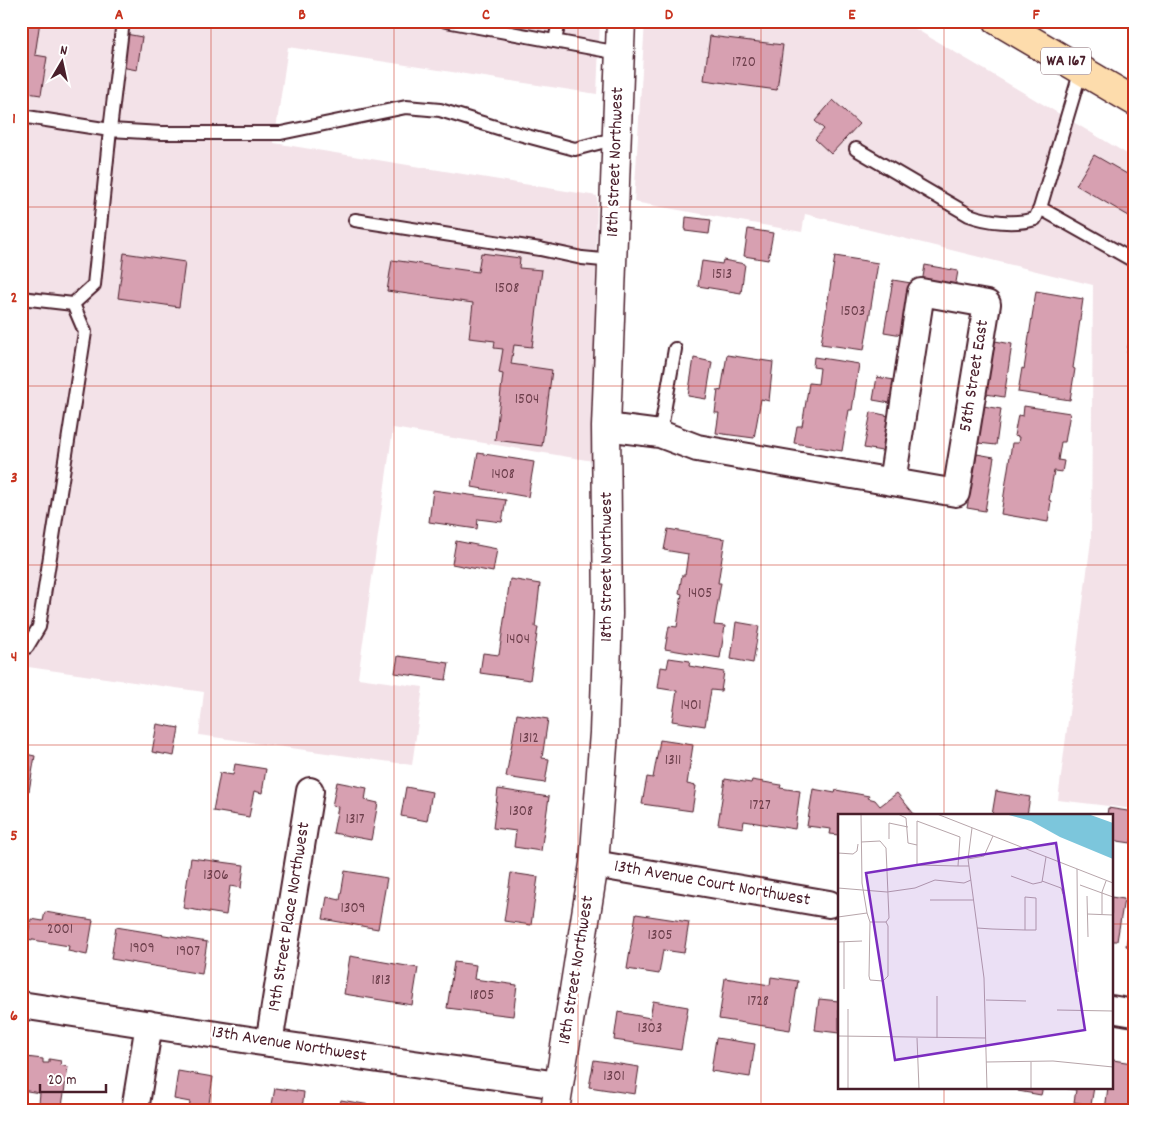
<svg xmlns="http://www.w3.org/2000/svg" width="1155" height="1131" viewBox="0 0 1155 1131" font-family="Dekko,sans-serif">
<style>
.built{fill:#f3e2e8}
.building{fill:#d7a0b1;stroke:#4a1f2b}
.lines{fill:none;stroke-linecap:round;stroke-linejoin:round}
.lane-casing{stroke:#4a1f2b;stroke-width:16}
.street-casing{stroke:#4a1f2b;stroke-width:30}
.secondary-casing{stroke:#4a1f2b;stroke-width:31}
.primary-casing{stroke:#4a1f2b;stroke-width:31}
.lane{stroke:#fff;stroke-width:12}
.street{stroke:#fff;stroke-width:26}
.secondary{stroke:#fff;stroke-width:28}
.primary{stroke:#fddcac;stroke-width:28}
.grid{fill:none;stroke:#c8321e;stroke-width:1;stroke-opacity:0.55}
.labels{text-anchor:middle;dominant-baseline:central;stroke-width:5;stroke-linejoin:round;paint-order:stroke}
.number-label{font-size:15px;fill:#6d3f4c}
.shield{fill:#fff;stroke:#80626b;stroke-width:1}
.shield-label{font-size:16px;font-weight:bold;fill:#4a1f2b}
.street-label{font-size:18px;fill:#4a1f2b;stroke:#fff}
.inset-road{fill:none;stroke:#b7a5aa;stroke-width:1}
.view{fill:#7b2cbf;fill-opacity:0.15;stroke:#7b2cbf;stroke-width:2.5}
.inset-edge{fill:none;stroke:#4a1f2b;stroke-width:2.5}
.neatline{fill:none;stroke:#c8321e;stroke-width:2}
.grid-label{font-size:16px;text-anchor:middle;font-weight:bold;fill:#c8321e}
</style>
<rect width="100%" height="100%" fill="#fff"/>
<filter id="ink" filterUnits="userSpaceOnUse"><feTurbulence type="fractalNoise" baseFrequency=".02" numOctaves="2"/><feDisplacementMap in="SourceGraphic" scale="10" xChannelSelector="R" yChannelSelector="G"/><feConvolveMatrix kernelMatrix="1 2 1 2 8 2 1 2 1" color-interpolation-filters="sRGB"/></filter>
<g filter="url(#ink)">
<path class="built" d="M21,21h579l-3,73 -309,-47 -14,96 323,53 -4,265 -200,-33 -35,250 65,9 -11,78 -213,-30 5,-43 -183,-26z
M645,21h257l232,137v651l-76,-9 33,-260 2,-255 -288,-71 -3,18 -168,-30z"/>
<path class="building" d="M21,21h19l-5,34 12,2 -6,38 -20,-3z
M126,34l16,3 -5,33 -16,-3z
M710,36l73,9 -6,45 -73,-10z
M833,100l26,24 -28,30 -16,-15 9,-10 -9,-8z
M1094,155l40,23v41l-58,-34z
M686,217l25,3 -2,14 -24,-3z
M748,229l25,4 -5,27 -24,-4z
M124,253l61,9 -6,45 -61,-9z
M481,253l39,5 -1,10 23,2 -10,77 -18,-2 -3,19 41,6 -10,76 -47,-6 8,-66 -4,-1 4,-24 -9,-1 1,-7 -26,-3 4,-35 -86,-12 5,-31 86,12z
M835,256l43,7 -14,87 -43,-6z
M723,260l22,4 -4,29 -43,-7 4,-25 20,3z
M925,265l33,6 -3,17 -33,-5z
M893,280l18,3 -9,52 -18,-3z
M1036,291l47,8 -10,69 2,1 -5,31 -52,-8 4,-24 2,1z
M1132,323h2v32l-7,-2z
M995,341l17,3 -8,53 -18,-3z
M727,355l46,7 -4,39 -8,-2 -7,39 -38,-5 3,-20h-4l3,-23 3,1z
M814,357l45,7 -7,46h-3l-7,41 -48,-8 3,-17h5l7,-43 9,1 2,-16 -7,-1z
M694,358l18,4 -6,37 -18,-3z
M877,377l17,3 -4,23 -17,-3z
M983,406l18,3 -5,36 -18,-2z
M1024,406l46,7 -5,29h-4l-3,18 6,1 -2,11 -8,-1 -5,29 2,1 -3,21 -47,-8 11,-71h6l1,-6 -5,-1 4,-21 5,1z
M871,412l18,4 -7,35 -18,-3z
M478,453l56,9 -6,35 -56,-10z
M977,454l17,3 -9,54 -18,-3z
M433,490l73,10 -4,22 -24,-3 -1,10 -48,-7z
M668,529l57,10 -7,44h3l-7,42 11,1 -5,32 -55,-9 4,-23 8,1 5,-33 -3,-1 3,-18h3l3,-21 -24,-4z
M456,541l41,8 -4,23 -41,-8z
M510,579l30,5 -5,43h3l-8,53 -50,-7 3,-20 16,2z
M736,622l23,4 -6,37 -22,-4z
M398,656l51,7 -3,17 -51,-7z
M669,658l21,3 -1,5 35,6 -3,19 -10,-1 -6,36 -33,-5 5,-30 -19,-3 3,-21 6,1z
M517,714l31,5 -6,39 7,1 -4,24 -39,-6z
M157,724l22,4 -5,28 -22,-4z
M660,740l33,5 -6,39 9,2 -4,25 -50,-7 5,-27 6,1z
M21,753l14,3 -6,35 -8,-1z
M235,764l31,5 -4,24 -8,-2 -5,26 -36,-6 7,-38 13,2z
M725,779l26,4 1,-3 29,5 -1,3 20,3 -5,38 -51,-8 -1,7 -25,-4z
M337,782l30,6 -2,12 13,3 -7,37 -38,-7 5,-26 -6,-1z
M406,787l26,5 -5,29 -26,-5z
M498,789l51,8 -8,54 -27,-4 2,-16 -23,-3z
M813,789l22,4 1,-3 33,6 -1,2 7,2 5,6 17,-13 17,21 -75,1v20l-9,-1 1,-5 -24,-3z
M996,791l34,6 -3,18h-35z
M1108,808l26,4 -3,31 -20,-3v-25h-4z
M191,858l53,7 -3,23 -11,-2 -4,29 -43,-7z
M345,871l42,7 -9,51 -55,-10 4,-22 13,3z
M511,873l27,4 -7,48 -27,-4z
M1111,897l13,2 -7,42h-6z
M1134,900v48l-8,-2z
M45,912l48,8 -6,35 -19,-4 1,-5 -42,-7 4,-20 12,2z
M636,914l53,8 -5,31 -21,-3 -4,24 -32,-5z
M116,927l91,15 -5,32 -91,-15z
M350,956l68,12 -6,37 -68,-11z
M454,962l22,3 -2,14 43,6 -4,31 -66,-8z
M771,977l27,4 -8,49 -71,-11 6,-41 45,7z
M819,999l20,2v32l-24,-3z
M653,1001l35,6 -7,43 -67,-10 4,-28 32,6z
M716,1038l39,6 -5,33 -39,-6z
M26,1057l17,2v4h6v-4l12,2 -1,4 8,2 -6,39 -23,-3 1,-10 -19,-3z
M594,1060l45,7 -4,27 -46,-7z
M1113,1060l19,3 2,-2v49h-29l3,-23h3z
M178,1071l35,6 -5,33h-19l1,-8 -16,-3z
M1019,1087h24l-2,8 -23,-4z
M1057,1087h37l-3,18 -17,-3 2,-12z
M275,1088l29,4 -2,18h-31z
M341,1100l29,5v5h-31z
M219,1103l14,3 -1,4h-14z"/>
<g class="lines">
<g class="lane-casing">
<path id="lane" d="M446,21l173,32
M555,41l4,-20
M21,116l89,14 52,3h119l125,-26 34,3 68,21 67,18 42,-11
M856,149l113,66c19,7 46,10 66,4l5,-11 41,-138
M1040,208l94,53
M355,220l185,29 42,9 31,3
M21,298l52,6 21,-19 16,-155 13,-109
M660,434l15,-85
M21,648l6,-1 12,-20 46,-295 -12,-28"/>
</g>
<g class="street-casing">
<path id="street" d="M606,427l54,7 37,14 259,45 31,-189 -66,-12 -29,190
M594,864l235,40
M21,1005l248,38 289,42
M1111,1009l23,4
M269,1043l41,-252
M135,1110l14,-86"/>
</g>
<g class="secondary-casing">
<path id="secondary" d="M555,1110l39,-246 10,-131 4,-119 -2,-187 15,-406"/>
</g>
<g class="primary-casing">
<path id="primary" d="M998,21l136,80"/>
</g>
<use href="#lane" class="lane"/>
<use href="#street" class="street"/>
<use href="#secondary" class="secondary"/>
<use href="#primary" class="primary"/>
</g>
</g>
<path class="grid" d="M211,21v1089M394,21v1089M578,21v1089M761,21v1089M944,21v794M21,207h1113M21,386h1113M21,565h1113M21,745h1113M21,924h818M1111,924h23M944,1087v23"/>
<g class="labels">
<g class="number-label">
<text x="744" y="63">1720</text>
<text x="722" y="275">1513</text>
<text x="507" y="289">1508</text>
<text x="853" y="312">1503</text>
<text x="527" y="400">1504</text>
<text x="503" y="475">1408</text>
<text x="700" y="594">1405</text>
<text x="518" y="640">1404</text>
<text x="691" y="706">1401</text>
<text x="529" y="739">1312</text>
<text x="673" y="761">1311</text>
<text x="760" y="806">1727</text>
<text x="521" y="812">1308</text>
<text x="355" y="820">1317</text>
<text x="216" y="876">1306</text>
<text x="353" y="909">1309</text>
<text x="60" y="930">2001</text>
<text x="660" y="936">1305</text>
<text x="142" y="949">1909</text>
<text x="188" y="952">1907</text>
<text x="381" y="981">1813</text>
<text x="482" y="996">1805</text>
<text x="758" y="1002">1728</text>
<text x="650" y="1029">1303</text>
<text x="614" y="1077">1301</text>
</g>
<rect class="shield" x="1041" y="47.5" width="50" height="27" rx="4"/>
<g class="shield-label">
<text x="1066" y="61">WA 167</text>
</g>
<g class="street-label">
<text transform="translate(616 162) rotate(-88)">18th Street Northwest</text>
<text transform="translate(975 376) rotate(-81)">58th Street East</text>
<text transform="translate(607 567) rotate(-90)">18th Street Northwest</text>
<text transform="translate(712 884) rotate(10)">13th Avenue Court Northwest</text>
<text transform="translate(290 917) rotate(-81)">19th Street Place Northwest</text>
<text transform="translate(577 970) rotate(-81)">18th Street Northwest</text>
<text transform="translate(289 1045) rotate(9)">13th Avenue Northwest</text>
</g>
</g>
<g transform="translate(838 814)">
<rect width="275" height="275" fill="#fff"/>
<path d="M167,0h83l25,9v36l-53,-22 -29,-16z" fill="#7cc6dc"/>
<path class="inset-road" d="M60,0l8,4 2,25 9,2M99,0l176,69M134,14l-4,31 16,119 3,111M51,25v-16l19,4M23,28l19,-1 6,7 3,70 -3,4h-16l-3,-9M0,39l15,1 4,-3 1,-7M130,45l16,-3 9,-20M120,52l2,-29 -43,-16v44l41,1h11M239,55l1,103M173,62l22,8 9,-2 4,-25M204,67l19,7 2,6M242,71l33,12M0,74l49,4 28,-4 20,-8 29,3 7,-3M249,82l1,41M92,86h43M249,100l26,1M264,100v-22l4,-11M0,103l29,-4 -5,-30 -1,-69M32,108l-1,54 1,4 13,1 5,-5v-50l-2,-4M139,114l15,1 33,1h11v-32l-11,-1v33M0,128l24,-1M6,128v47M148,186l40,1M10,195v80M219,196l56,1M0,222l148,2M79,224l2,51M99,224v-42M148,248l67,-1 60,6M193,248v27"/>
<path class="view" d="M218,29l29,187 -190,30 -29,-187z"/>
<rect width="275" height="275" class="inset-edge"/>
</g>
<rect width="1155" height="1131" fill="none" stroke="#fff" stroke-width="55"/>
<g transform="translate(62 62) rotate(9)" stroke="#ffffff" stroke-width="4" paint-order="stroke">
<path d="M0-4L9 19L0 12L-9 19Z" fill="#4a1f2b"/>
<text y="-8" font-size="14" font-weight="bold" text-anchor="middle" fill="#4a1f2b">N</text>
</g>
<path d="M40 1084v8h66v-8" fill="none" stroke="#4a1f2b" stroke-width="2.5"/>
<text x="48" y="1084" font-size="15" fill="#4a1f2b" stroke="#ffffff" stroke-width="4" paint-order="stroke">20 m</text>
<rect x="28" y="28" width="1100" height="1076" class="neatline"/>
<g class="grid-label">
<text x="119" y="19">A</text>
<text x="302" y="19">B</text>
<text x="486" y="19">C</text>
<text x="669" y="19">D</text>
<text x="852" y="19">E</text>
<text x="1036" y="19">F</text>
<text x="14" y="123">1</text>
<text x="14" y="302">2</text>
<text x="14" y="482">3</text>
<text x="14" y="661">4</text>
<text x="14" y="840">5</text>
<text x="14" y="1020">6</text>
</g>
</svg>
